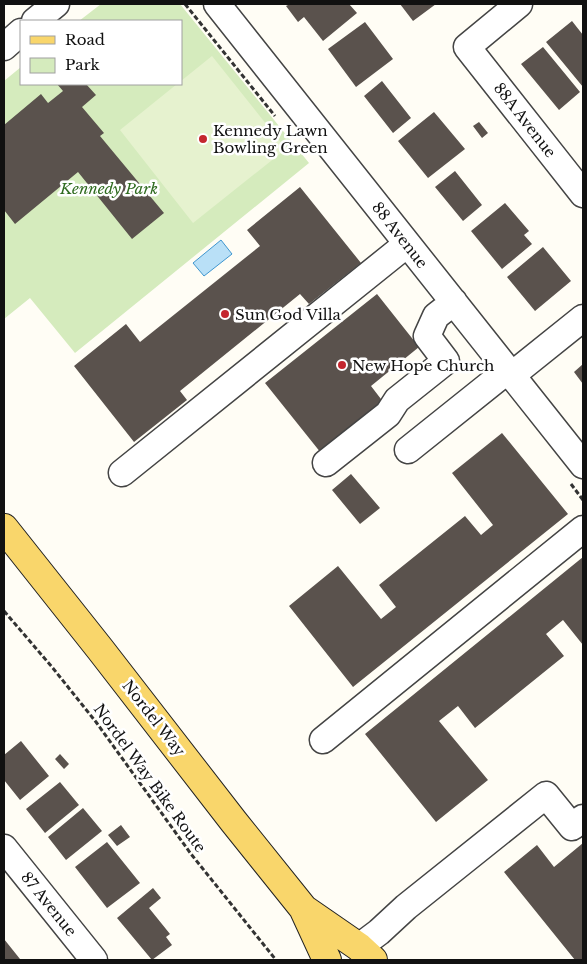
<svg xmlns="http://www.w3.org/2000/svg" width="587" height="964" viewBox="0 0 587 964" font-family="'Libre Baskerville',serif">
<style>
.green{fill:#d5ebbd}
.pitch{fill:#e6f2cf}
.water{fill:#b9e0f7;stroke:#3f96cf}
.building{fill:#5a524d}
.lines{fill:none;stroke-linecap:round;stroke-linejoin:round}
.minor-casing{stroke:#444;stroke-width:29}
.major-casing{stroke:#222;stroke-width:30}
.path{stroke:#333;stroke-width:3;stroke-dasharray:5 2.5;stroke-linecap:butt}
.minor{stroke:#fff;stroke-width:26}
.major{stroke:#f9d66b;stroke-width:28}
.poi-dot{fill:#c4262e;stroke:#fff;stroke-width:2}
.labels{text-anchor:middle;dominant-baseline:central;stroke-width:5;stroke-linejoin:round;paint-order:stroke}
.street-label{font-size:15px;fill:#111;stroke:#fff}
.poi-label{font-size:15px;fill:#111;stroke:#fff;text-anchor:start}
.park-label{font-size:15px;font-style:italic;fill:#2f6b1f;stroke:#fff}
</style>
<rect width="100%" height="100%" fill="#fffdf5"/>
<path class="green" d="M101,4h79l129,159 -234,190 -45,-55 -26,21v-238l17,-14v17h160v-63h-102z"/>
<path class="pitch" d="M212,56l74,93 -93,74 -73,-93 57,-46h4v-3z"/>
<path class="water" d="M221,240l11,14 -28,22 -11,-13z"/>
<path class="building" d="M290,4h59l8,9 -34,28 -19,-24 -6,5 -12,-16z
M400,4h36l-23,17z
M572,21l11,14v52l-37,-45z
M365,22l28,37 -37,28 -28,-38z
M543,47l37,45 -21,18 -38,-46z
M382,81l29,37 -18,15 -29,-37z
M57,84h29l10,11 -14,12 22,26 -4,3 64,77 -32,26 -54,-67 -63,52 -11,-14v-85l37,-31 7,9 15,-12z
M434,112l31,37 -37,29 -30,-37z
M479,122l9,11 -6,5 -9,-12z
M455,171l27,34 -19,16 -28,-34z
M300,187l61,76 -52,41 -9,-10 -120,97 7,9 -53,42 -60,-76 52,-42 14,18 120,-96 -13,-16z
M505,203l24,28 -5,4 8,9 -30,25 -31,-38z
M543,247l28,34 -36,30 -28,-34z
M377,294l42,53 -48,39 13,17 -63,50 -56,-70z
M583,364v20l-9,-12z
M502,433l66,81 -215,173 -64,-81 49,-40 43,53 15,-12 -17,-22 86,-69 16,19 12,-10 -41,-52z
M351,474l29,34 -20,16 -28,-34z
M583,557v88l-20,-25 -17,14 18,22 -89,72 -17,-22 -19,15 49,59 -52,42 -71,-88z
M21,741l28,35 -29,24 -16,-20v-25z
M60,754l9,10 -5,5 -9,-10z
M60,782l19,23 -34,28 -19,-24z
M83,808l19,23 -36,29 -18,-23z
M121,825l9,12 -13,9 -9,-11z
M107,842l33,41 -33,25 -32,-41z
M583,843v117h-8l-71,-88 33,-27 17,22z
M153,888l8,10 -12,10 21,26 -4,3 6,8 -20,15 -35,-42z
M4,939l16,20 -2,1h-14z"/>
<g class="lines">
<g class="minor-casing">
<path id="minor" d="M217,4l366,461
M519,4l-52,43 116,147
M35,21l21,-17
M4,47l17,-15
M512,375l71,-57
M408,450l100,-80
M326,463l62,-49 9,-14 49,-39 -19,-25 9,-20 18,-14
M122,473l285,-229
M323,740l260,-211
M4,848l90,112
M359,947l20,-15 27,-25 140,-112 26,32 11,-9"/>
</g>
<g class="major-casing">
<path id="major" d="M4,528l96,121 134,173 69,86 24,52
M304,909l55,38 14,13"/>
</g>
<path class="path" d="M185,4l90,112
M571,484l12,16
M4,611l48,56 44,55 95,132 85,106"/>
<use href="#minor" class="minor"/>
<use href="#major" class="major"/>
</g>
<g class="poi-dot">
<circle cx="203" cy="139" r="5"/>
<circle cx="225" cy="314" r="5"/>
<circle cx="342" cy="365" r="5"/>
</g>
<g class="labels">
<g class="street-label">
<text transform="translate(525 120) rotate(52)">88A Avenue</text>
<text transform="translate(400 235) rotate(52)">88 Avenue</text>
<text transform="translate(154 718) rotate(52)">Nordel Way</text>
<text transform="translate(150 778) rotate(54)">Nordel Way Bike Route</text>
<text transform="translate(49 904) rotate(51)">87 Avenue</text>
</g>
<g class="poi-label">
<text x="213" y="130">Kennedy Lawn<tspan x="213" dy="17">Bowling Green</tspan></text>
<text x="235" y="314">Sun God Villa</text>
<text x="352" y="365">New Hope Church</text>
</g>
<g class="park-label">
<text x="109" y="188">Kennedy Park</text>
</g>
</g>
<rect width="587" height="964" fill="none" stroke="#111111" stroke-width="10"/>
<rect x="20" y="20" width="162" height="65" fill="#ffffff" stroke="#a0a0a0"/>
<rect x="30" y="36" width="25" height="8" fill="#f9d66b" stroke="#a0a0a0"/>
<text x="65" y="45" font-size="15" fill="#111111">Road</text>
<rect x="30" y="58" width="25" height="15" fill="#d5ebbd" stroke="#a0a0a0"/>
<text x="65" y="70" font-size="15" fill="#111111">Park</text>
</svg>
